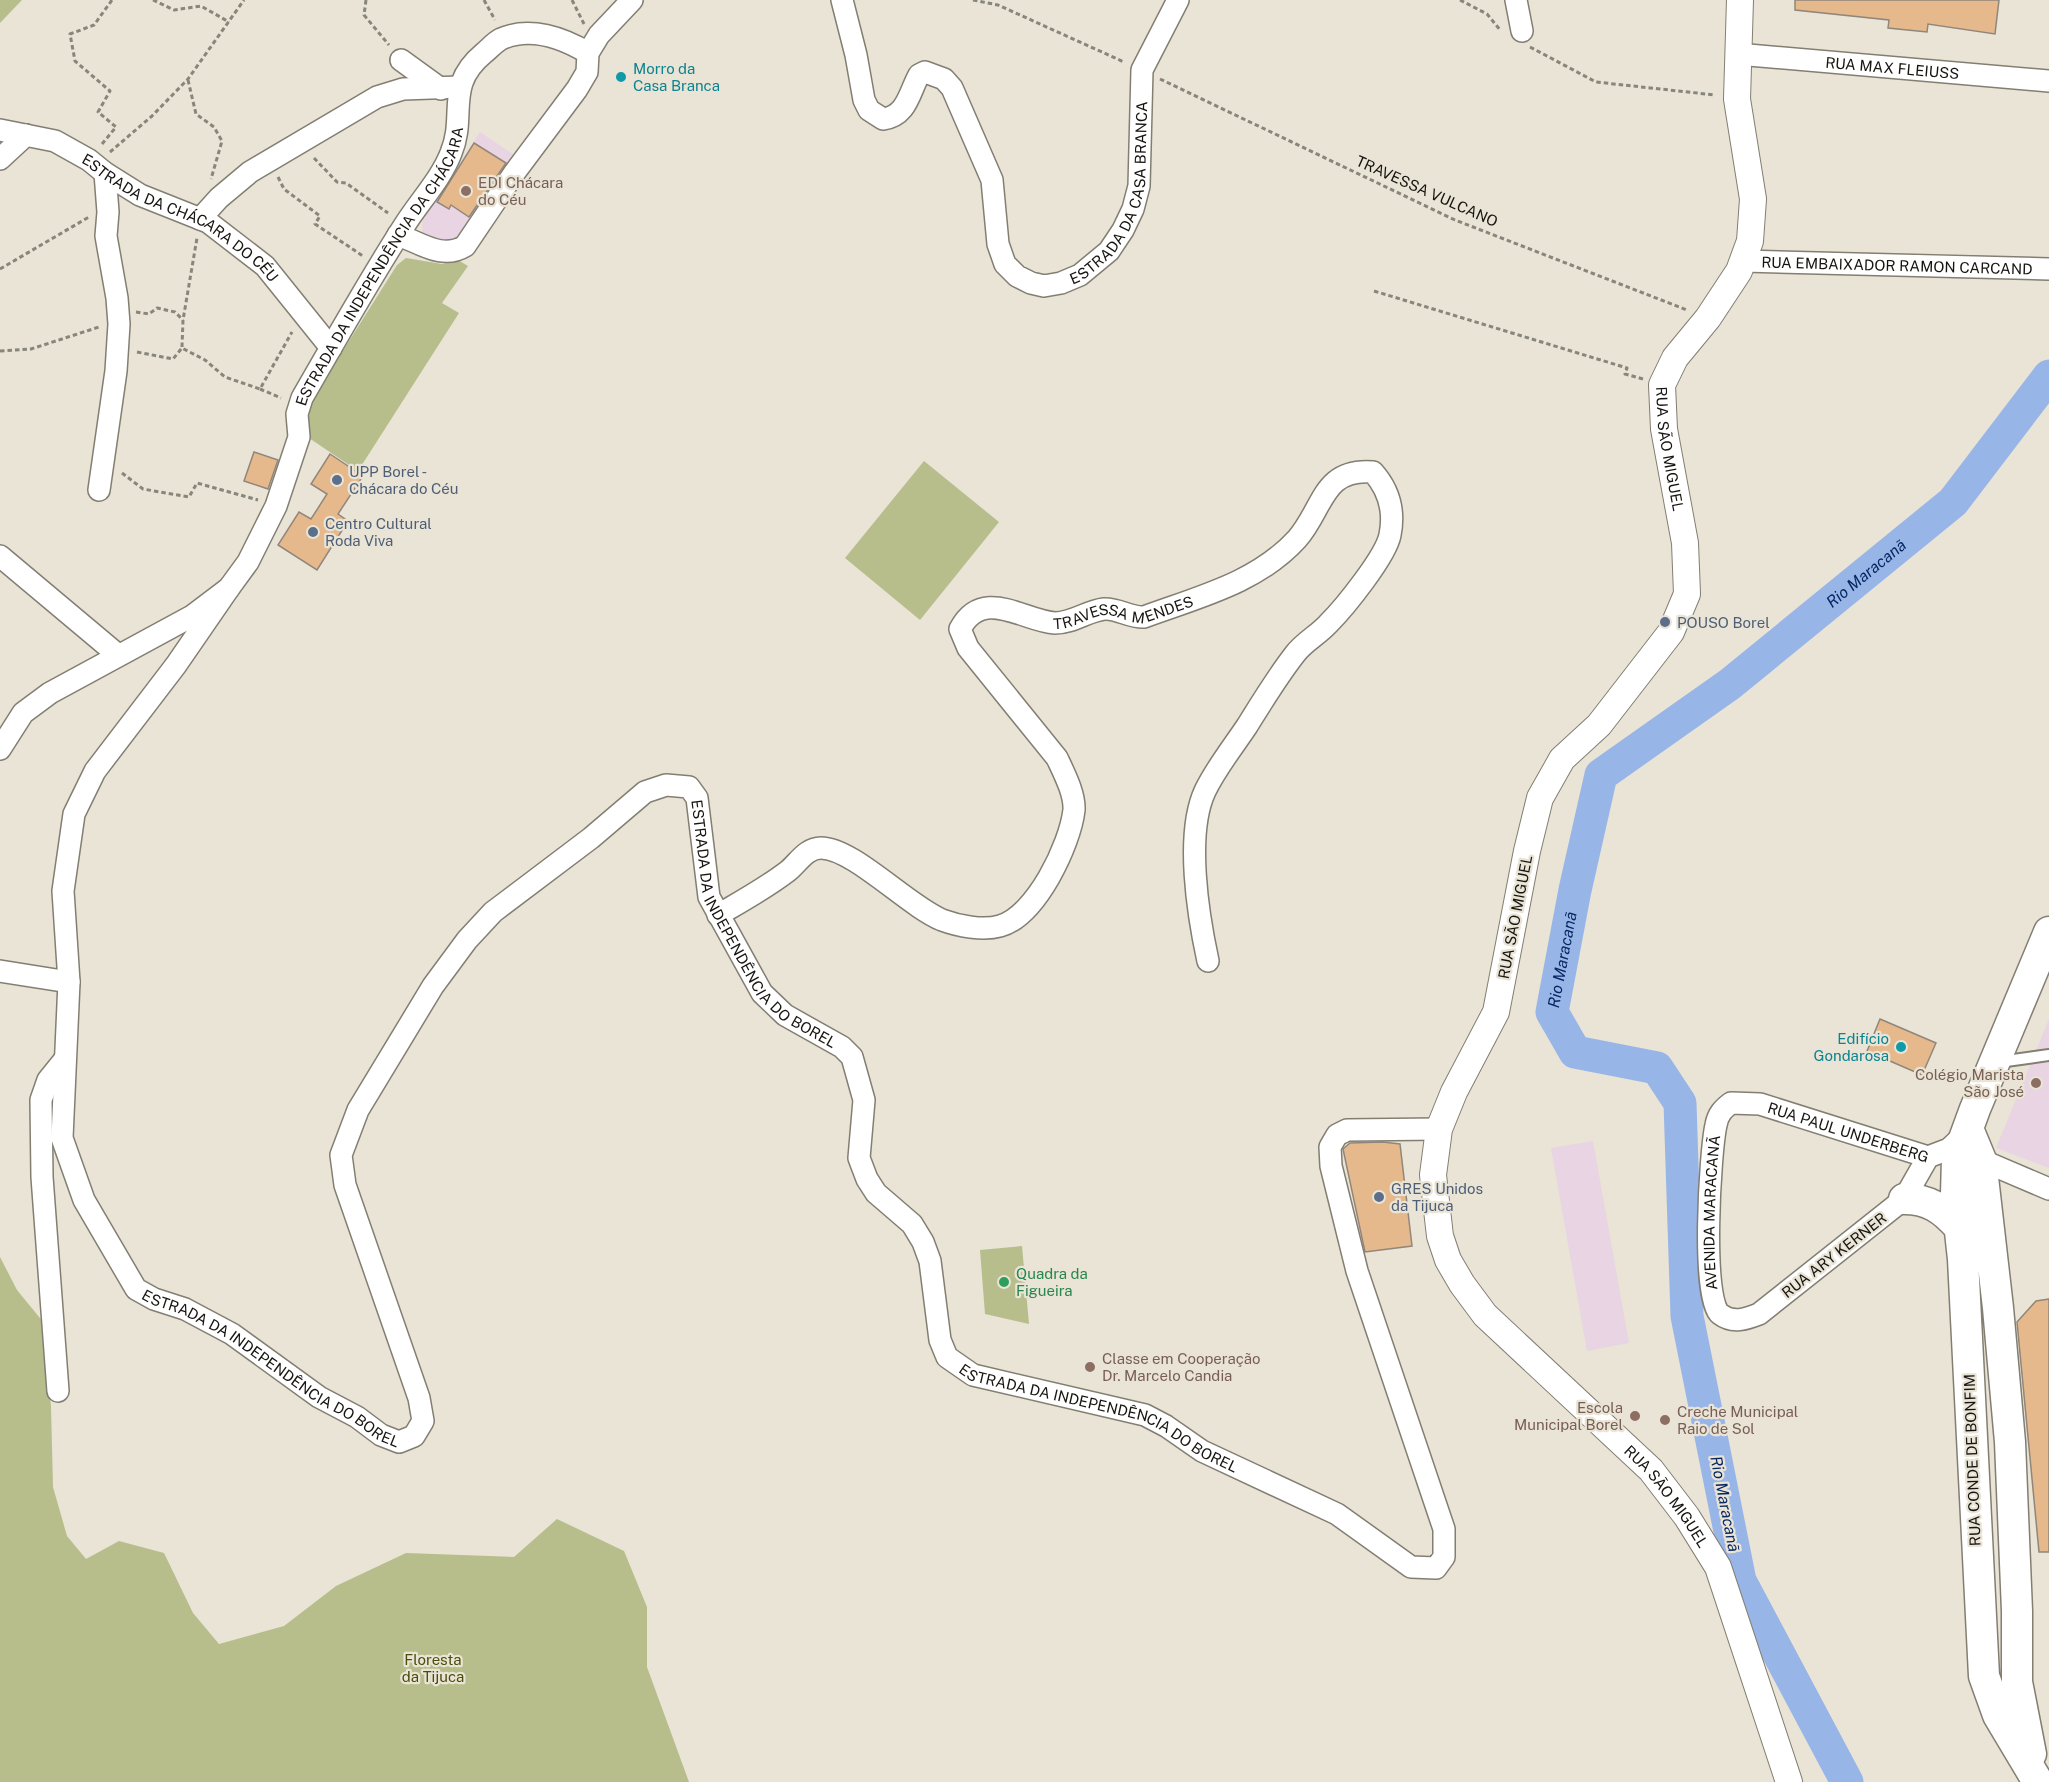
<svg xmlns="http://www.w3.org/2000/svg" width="2049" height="1782" viewBox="0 0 2049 1782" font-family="'Public Sans',sans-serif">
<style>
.education{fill:#e8d4e3}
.green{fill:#b7be8c}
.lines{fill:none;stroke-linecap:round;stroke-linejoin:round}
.river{stroke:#98b5e8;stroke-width:33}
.building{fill:#e5b98b;stroke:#91867c;stroke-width:1.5}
.service-casing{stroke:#837e72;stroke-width:14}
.minor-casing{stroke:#837e72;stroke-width:24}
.tertiary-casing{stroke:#837e72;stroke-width:28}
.secondary-casing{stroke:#837e72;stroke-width:33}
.path{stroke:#88857b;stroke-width:3;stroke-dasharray:4.5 3;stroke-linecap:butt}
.service{stroke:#fff;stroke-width:10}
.minor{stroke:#fff;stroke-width:21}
.tertiary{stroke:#fff;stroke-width:26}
.secondary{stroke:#fff;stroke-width:30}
.culture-dot{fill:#0f9aa8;stroke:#e9e4d6;stroke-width:2}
.education-dot{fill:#8d6e63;stroke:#e9e4d6;stroke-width:2}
.service-dot{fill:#5c6f8a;stroke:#e9e4d6;stroke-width:2}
.leisure-dot{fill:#2e9e5b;stroke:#e9e4d6;stroke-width:2}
.labels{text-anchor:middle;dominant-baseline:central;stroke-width:4.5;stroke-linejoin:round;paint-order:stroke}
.street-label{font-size:15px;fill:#171511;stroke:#e9e4d6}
.culture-label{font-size:15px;fill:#0d838f;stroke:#e9e4d6;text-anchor:start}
.education-label{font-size:15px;fill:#785e54;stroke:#e9e4d6;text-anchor:start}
.service-label{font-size:15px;fill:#4e5e75;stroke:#e9e4d6;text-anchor:start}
.leisure-label{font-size:15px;fill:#27864d;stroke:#e9e4d6;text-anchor:start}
.park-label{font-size:15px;fill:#494f09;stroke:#e9e4d6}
.water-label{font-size:16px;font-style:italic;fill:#072761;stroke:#e9e4d6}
</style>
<rect width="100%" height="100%" fill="#e9e4d6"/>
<path class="education" d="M480,132l34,23 -60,89 -12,3 -20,-13 1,-14z
M2049,1019v149l-53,-20z
M1593,1141l36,202 -42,8 -36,-203z"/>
<path class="green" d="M0,0h22l-22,23z
M406,258l36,6 16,-4 10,6 -26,37 17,10 -101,158 -52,-35 2,-30 89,-141z
M924,461l75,61 -79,98 -75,-62z
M1022,1246l7,78 -44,-10 -5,-64z
M0,1257l17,33 27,33 7,84 2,80 14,49 19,23 33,-18 45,12 29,60 26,31 65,-18 52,-40 70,-33 108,4 43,-38 67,32 23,56v60l42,115h-689z"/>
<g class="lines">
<path class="river" id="s1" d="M1847,1782l-107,-201 -53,-265 -7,-213 -23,-35 -82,-16 -23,-40 23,-122 26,-115 129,-91 223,-182 96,-126"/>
</g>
<path class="building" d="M1795,0h204l-4,34 -67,-10 -1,8 -39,-4 1,-8 -94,-10z
M474,143l32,20 -37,54 -18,-12 -2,4 -12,-7z
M254,452l24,8 -10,29 -24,-8z
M330,454l33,22 -25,38 10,7 -31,49 -39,-25 21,-33 12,7 16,-25 -16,-10z
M1880,1019l56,24 -14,32 -55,-24z
M1383,1142l17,2 12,102 -47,6 -22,-103 7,-6z
M2049,1299v253h-10l-22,-230 19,-21z"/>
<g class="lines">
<g class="service-casing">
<path id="service" d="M1999,1062l50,-7"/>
</g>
<g class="minor-casing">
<g id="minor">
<path id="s2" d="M842,0l14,55 8,45 5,10 14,9c24,-3 26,-26 36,-44l6,-3 19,7 8,9 40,92 6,64 7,20 12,12 14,7 13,3 17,-3 19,-8 29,-24 14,-21 10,-21 6,-23 3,-116 36,-70"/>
<path d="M1516,0l6,31"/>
<path id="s3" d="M1737,54l312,27"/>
<path d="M401,60l40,29"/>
<path id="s4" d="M0,130l55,11 34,19 16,13 35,22 68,27 57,44 66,82"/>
<path d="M0,159l26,-24"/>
<path d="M200,219l19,-21 31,-26 127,-75 26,-8 56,-2"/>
<path d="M398,235c23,8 44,25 67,11l50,-74 62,-83 10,-17 1,-19 11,-18 33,-35"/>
<path id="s5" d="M1744,261l305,8"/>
<path d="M99,490l17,-119 3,-47 -2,-26 -11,-62 2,-24 -3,-39"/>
<path d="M0,556l118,99"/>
<path id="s6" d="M229,588l-53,77 -81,106 -21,43 -11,77 6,91 -7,156 22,62 52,89 18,10 31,10 47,25 87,63 38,20 24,18 18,7 15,-6 9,-15 -4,-23 -74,-213 -4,-30 17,-45 75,-124 34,-46 26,-28 98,-74 54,-46 21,-7 23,2 8,11 12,99 53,96 23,22 57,32 10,10 12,43 -5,58 8,21 9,14 36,31 11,18 7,19 10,79 7,17 26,18 172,40 21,11 36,25 135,63 74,53 25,1 8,-11v-28l-87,-258 -26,-105 -1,-19 7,-12 10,-5 92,-1"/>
<path id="s7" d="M0,749l23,-36 27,-20 142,-77 37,-28 19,-26 28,-56 23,-69 -2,-23 5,-16c33,-57 66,-116 102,-172 15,-24 37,-47 47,-73 16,-38 -7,-67 33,-100 5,-4 11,-11 17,-14 29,-13 62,-1 87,14"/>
<path id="s8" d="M718,915c24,-14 48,-27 70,-44 10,-8 18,-23 33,-23 32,0 87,58 121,72 16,6 41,11 58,6 36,-10 70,-81 74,-116 1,-16 -10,-37 -17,-52l-89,-110 -8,-19c23,-43 63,-8 95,-6 18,0 32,-12 49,-14 14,-1 26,9 40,8 54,-20 113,-34 153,-78 27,-31 25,-71 76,-67 16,18 22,38 17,63 -4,21 -45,72 -62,89 -10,11 -24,18 -33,30 -18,23 -33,48 -48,72 -14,21 -31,42 -42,65 -20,43 -7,124 3,170"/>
<path d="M0,971l69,11"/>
<path id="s9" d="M1928,1157l-24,42 -145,115c-13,5 -26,10 -39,0 -19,-15 -10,-162 -4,-189 2,-11 7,-16 15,-22l29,1 168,53 21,-8 15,-14"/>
<path d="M1981,1160l68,29"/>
<path d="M58,1391l-16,-214 -1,-77 7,-20 17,-21"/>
</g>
</g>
<g class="tertiary-casing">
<g id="tertiary">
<path id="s10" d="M1740,0l-3,99 16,100 -3,42 -11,30 -31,47 -33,40 -13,27 2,44 21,114 2,51 -16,38 -72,93 -37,34 -22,39 -13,53 -31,161 -42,80 -15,37 -6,46 7,61 8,24 14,24 23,31 166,155 36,47 31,50 71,215"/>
</g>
</g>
<g class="secondary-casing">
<path id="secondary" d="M1969,1131l12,29 17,148 12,134 7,169v71l14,72
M1904,1199c25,0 39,10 55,28
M2038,1782l-40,-67 -14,-39 -21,-417 -7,-64 1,-37 18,-49 74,-177"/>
</g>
<path class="path" d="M153,0l21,10 27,-4 28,16
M366,0l-2,15 25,30
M484,0l11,20
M572,0l12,24
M973,0l25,5 126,57
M1460,0l27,14 14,17
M1530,47l66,35 119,13
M1160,79l295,141 232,90
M188,80l8,34 18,13 8,14 -11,38
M102,144l14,-17 -18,-15 12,-21 -35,-30 -5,-27 24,-9 18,-25
M110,152l42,-36 36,-37 56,-79
M314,158l23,24 9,1 42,30
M278,177l6,12 36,27 -5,8 48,32
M0,269l89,-52
M1374,291l253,77 -2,6 18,5
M136,312l13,2 8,-6 18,4 8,8
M182,347l1,-27 14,-82
M0,351l31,-2 68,-22
M137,352l36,7 9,-11 23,12 20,17 35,12 32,-57
M260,389l21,9
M122,473l21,16 46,8 8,-14 61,17"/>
<use href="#service" class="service"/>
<use href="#minor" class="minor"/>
<use href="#tertiary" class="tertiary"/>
<use href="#secondary" class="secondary"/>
</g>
<g class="culture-dot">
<circle cx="621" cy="77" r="6"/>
<circle cx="1901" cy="1047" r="6"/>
</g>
<g class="education-dot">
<circle cx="466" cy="191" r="6"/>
<circle cx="2036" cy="1083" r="6"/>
<circle cx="1090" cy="1367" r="6"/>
<circle cx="1635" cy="1416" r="6"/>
<circle cx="1665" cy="1420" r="6"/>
</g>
<g class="service-dot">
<circle cx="337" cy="480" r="6"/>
<circle cx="313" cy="532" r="6"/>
<circle cx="1665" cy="622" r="6"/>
<circle cx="1379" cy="1197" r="6"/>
</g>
<circle class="leisure-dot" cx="1004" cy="1282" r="6"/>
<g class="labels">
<g class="street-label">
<text stroke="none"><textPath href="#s3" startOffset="156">RUA MAX FLEIUSS</textPath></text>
<text stroke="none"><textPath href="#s2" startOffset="591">ESTRADA DA CASA BRANCA</textPath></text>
<text transform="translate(1427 191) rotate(24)">TRAVESSA VULCANO</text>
<text stroke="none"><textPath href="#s4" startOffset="204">ESTRADA DA CHÁCARA DO CÉU</textPath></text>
<text stroke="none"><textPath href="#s5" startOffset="153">RUA EMBAIXADOR RAMON CARCAND</textPath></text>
<text stroke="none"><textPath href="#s7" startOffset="645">ESTRADA DA INDEPENDÊNCIA DA CHÁCARA</textPath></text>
<text stroke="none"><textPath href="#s10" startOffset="477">RUA SÃO MIGUEL</textPath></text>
<text stroke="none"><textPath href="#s8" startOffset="862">TRAVESSA MENDES</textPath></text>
<text transform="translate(1515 917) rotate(-79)">RUA SÃO MIGUEL</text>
<text stroke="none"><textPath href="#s6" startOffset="2079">ESTRADA DA INDEPENDÊNCIA DO BOREL</textPath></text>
<text stroke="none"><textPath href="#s9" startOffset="615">RUA PAUL UNDERBERG</textPath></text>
<text stroke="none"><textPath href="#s9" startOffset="378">AVENIDA MARACANÃ</textPath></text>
<text transform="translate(1834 1255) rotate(-38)">RUA ARY KERNER</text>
<text stroke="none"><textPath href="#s6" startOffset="926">ESTRADA DA INDEPENDÊNCIA DO BOREL</textPath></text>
<text stroke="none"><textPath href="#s6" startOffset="2744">ESTRADA DA INDEPENDÊNCIA DO BOREL</textPath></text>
<text transform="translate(1972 1460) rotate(-92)">RUA CONDE DE BONFIM</text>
<text stroke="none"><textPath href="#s10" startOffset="1683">RUA SÃO MIGUEL</textPath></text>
</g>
<g class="culture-label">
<text x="633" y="68">Morro da<tspan x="633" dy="17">Casa Branca</tspan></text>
<text x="1889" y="1038" text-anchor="end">Edifício<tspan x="1889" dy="17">Gondarosa</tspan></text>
</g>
<g class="education-label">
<text x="478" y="182">EDI Chácara<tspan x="478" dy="17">do Céu</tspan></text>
<text x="2024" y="1074" text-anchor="end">Colégio Marista<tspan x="2024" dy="17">São José</tspan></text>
<text x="1102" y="1358">Classe em Cooperação<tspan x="1102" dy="17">Dr. Marcelo Candia</tspan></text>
<text x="1623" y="1407" text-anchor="end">Escola<tspan x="1623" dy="17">Municipal Borel</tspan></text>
<text x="1677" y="1411">Creche Municipal<tspan x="1677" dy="17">Raio de Sol</tspan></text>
</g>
<g class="service-label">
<text x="349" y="471">UPP Borel -<tspan x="349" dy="17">Chácara do Céu</tspan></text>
<text x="325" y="523">Centro Cultural<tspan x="325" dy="17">Roda Viva</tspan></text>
<text x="1677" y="622">POUSO Borel</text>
<text x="1391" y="1188">GRES Unidos<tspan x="1391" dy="17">da Tijuca</tspan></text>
</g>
<g class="leisure-label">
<text x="1016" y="1273">Quadra da<tspan x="1016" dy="17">Figueira</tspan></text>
</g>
<g class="park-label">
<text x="433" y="1659">Floresta<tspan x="433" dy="17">da Tijuca</tspan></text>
</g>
<g class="water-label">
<text stroke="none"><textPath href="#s1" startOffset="1458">Rio Maracanã</textPath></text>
<text stroke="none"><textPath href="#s1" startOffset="936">Rio Maracanã</textPath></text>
<text transform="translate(1725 1504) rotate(79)">Rio Maracanã</text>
</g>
</g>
</svg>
